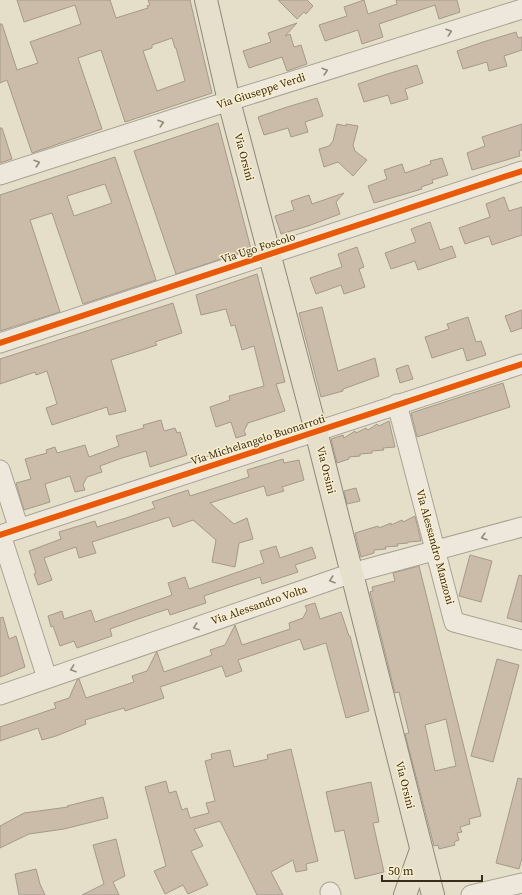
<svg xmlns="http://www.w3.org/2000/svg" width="522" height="895" viewBox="0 0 522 895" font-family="'Source Serif 4',serif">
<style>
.building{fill:#cabca9;stroke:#a59a88;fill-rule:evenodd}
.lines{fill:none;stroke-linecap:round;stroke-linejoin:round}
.minor-casing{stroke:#aaa293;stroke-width:21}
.major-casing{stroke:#8f8879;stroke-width:24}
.minor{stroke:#ede8db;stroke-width:19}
.major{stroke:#e5dfcc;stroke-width:22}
.cycleway-casing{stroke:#f9eecc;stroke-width:8}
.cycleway{stroke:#e8590c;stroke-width:6}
.oneway{stroke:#938a7a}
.labels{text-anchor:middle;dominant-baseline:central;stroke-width:3;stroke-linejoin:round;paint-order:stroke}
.street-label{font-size:11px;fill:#392b1a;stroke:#f9eecc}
</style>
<rect width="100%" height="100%" fill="#e5dfc9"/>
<path class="building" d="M17,0h93l6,18 32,-10 -1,-2 3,-1 -2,-5h42l22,93 -87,29 -24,-72 -23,8 24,71 -70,24 -25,-73 -7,3v-59h2l15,46 21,-7 -8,-21 51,-18 -6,-19 -51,17zM172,38l3,10h1l9,33 -28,10 -14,-40 9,-3v-3z
M278,0h29l6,6 -7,8 -2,-2 -7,7z
M364,0l4,14 29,-10 -1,-4h61l3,12 -21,7 -4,-14 -56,19 4,13 -21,7 -4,-14 -33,11 -6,-16 28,-9 -3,-9z
M297,23l-12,13 5,-2 4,13 7,-2 6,19 -20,7 -5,-14 -33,11 -6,-17 28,-9 -3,-9z
M516,32l2,6 4,-1v13l-18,6 3,10 -18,5 -2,-9 -24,7 -6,-18 26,-9z
M417,65l6,18 -18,6 3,10 -17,5 -3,-9 -24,7 -6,-18 26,-9z
M317,98l6,18 -18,6 3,10 -17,5 -3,-9 -24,7 -6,-18 26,-9z
M218,123l33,126 -75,25 -42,-123z
M337,124l9,2v-2l12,2 -5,19 2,6 12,9 -14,16 -15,-14 -14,5 -5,-18 10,-3 4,-5z
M522,124v26l-3,1 1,5 -48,14 -5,-17 18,-7 -3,-9z
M0,128h2l10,31 -12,4z
M115,157l41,123 -73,24 -31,-91 -22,7 30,92 -60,19v-136zM105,184l7,19 -38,13 -7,-20z
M442,158l6,17 -16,5 1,3 -12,4 1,2 -48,14 -6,-17 19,-7 -3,-9 18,-6 3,9 26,-9 -1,-3z
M344,193l-8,9 4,12 -32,12 -27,8 -6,-18 19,-6 -3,-9 18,-6 3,9z
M504,197l5,14 13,-4v28l-30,10 -3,-9 -24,8 -6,-16 31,-11 -4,-13z
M430,222l10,28 12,-4 4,11 -38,13 -3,-9 -24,8 -6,-16 31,-11 -5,-13z
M357,247l7,20 -5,2 6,18 -21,7 -3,-9 -25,9 -6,-16 32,-11 -4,-13z
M257,274l28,108 -9,2 9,27 -37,12 -4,8 2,4 -10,3 -5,-16 -15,5 -6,-20 20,-7 -1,-4 35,-10 -10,-40 -12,4 -7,-25 -4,1 -5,-17 -25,6 -5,-20z
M173,303l9,30 -27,9 2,3 -46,15 15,51 -17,4 -2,-8 -55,18 -6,-17 11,-4 -10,-33 -11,4 -1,-3 -35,12v-25z
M322,307l16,64 37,-13 4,18 -36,13v2l-22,6 -22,-84z
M522,310v18l-11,4 -6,-16z
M468,317l8,25 5,-1 5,14 -19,6 -4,-13 -31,10 -7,-21 24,-8 -2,-5z
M408,365l5,14 -13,4 -4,-14z
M503,383l7,24 -93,30 -6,-24z
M161,420l3,11 11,-3 2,5 3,-1 7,23 -37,12 -4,-16 -24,7 -22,8 2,6 -15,5 -4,8 2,5 -10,2 -5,-16 -25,8 5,18 -26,8 -8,-27 15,-4 -6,-20 22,-6 -1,-3 9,-3 2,6 28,-8 4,12 30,-11 -3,-10 28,-8 -1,-3z
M389,421l6,26 -12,1 1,2 -12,1v2l-12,1v2l-11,1v2l-12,4 -6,-24 12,-4 1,3 11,-7 1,2 10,-5 2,2 9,-6 2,2z
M283,459l1,4 15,-3 5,20 -22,7 2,4 -17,5 -3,-10 -54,17 24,21 13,-6 6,21 -14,4 -4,24 -23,-5 4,-22 -23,-20 -20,7 -4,-10 -77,25 4,11 -17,5 -3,-11 -32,11 8,22 -14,5 -4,-11 2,-1 -7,-22 32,-12 -2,-7 36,-11 2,6 29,-9 29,-10 -3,-6 36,-12 2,6 59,-19 -2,-7z
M356,488l4,13 -13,3 -3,-13z
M415,516l6,25 -13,1v1l-11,1 1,2 -13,1 1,2 -12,1v3l-13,4 -6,-24 23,-7 1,2 12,-5v2l11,-5 1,2z
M276,546l4,12 32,-11 4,11 -21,7 3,7 -36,12 -2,-7 -36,12 -20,7 2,7 -36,12 -2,-6 -30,10 -28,10 2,7 -35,12 -3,-7 -14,5 -7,-20 -2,1 -3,-11 14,-5 2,8 27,-9 4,12 77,-27 -4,-12 17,-6 4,12 75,-26 -4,-12z
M470,555l22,6 -11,41 -22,-6z
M419,566l62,250 -12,3 1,5 -10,3 2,5 -5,1 2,7 -5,2 1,3 -16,4 -1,-4 -4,1 -29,-112 4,-1 -10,-41 -4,1 -25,-101 3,-1 -1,-4 23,-6 -2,-8zM446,719l10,47 -21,5 -10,-46z
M519,575l3,1v46l-15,-4z
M315,603l5,16 21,-7 8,24h1l19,75 -23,7 -20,-75 -22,7 -4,-11 -62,21 4,11 -16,6 -4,-11 -62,21 4,11 -39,13 -1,-3 -39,12 1,4 -30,12 -14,4 -4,-12 -38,13v-14l56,-19 -2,-5 15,-5 8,-18 2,-1 7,19 48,-16 -2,-6 15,-5 9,-18 1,-1 7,20 48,-17 -2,-5 15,-5 10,-20 7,20 48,-16 -1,-6 14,-5 4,-8 -2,-4z
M3,617l6,22 7,-3 9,31 -25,10v-59z
M497,659l22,6 -26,97 -22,-6z
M291,749l27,112 -12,3 1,6 -11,2 -3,-12 -22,12 12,23h-26l-37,-74 -26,8 9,17 -12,5 17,34 -20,9 -5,-9 -18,9 -11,-23 12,-5 -21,-79 21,-6 3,12 7,-2 6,19 5,-2 3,10 19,-5 -3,-10 9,-2 -10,-40 7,-2 -1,-5 19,-4 4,17 34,-8 -1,-4z
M518,778l4,1v79l-3,11 -23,-6z
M371,782l8,40 -6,1 11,49 -29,7 -11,-49 -9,2 -9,-40z
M103,797l5,21 -44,11 -35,5 -29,14v-22l24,-13 44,-6 -1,-1z
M116,839l9,37 -12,6 6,13h-37l22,-11 -11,-39z
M36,869l4,15 5,11h-26l-4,-21z"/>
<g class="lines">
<g class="minor-casing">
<path id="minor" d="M0,175l229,-74 293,-92
M0,343l522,-172
M397,404l57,218 68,18
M0,470l19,59
M0,535l522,-171
M1,535l46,143
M0,695l352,-122 170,-46
M330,892l1,3
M471,895l51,-12"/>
</g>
<g class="major-casing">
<path id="major" d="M206,0l23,101 87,330 117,464
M405,895l16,-45"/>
</g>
<use href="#minor" class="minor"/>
<use href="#major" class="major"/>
<g class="cycleway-casing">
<path id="cycleway" d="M0,343l522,-172
M0,535l522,-171"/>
</g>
<use href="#cycleway" class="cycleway"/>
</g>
<defs><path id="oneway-chevron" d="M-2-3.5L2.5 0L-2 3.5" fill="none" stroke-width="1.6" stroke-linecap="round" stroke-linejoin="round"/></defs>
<g class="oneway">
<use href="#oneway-chevron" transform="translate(449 32) rotate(-17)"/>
<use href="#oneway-chevron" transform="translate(325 71) rotate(-17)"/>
<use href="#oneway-chevron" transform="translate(161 123) rotate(-18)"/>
<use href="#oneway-chevron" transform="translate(37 163) rotate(-18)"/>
<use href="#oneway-chevron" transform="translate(484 537) rotate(164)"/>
<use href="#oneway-chevron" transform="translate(332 580) rotate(161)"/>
<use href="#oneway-chevron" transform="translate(196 627) rotate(161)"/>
<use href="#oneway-chevron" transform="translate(73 669) rotate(161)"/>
</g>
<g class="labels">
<g class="street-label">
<text transform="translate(261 91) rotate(-18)">Via Giuseppe Verdi</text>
<text transform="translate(244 157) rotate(75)">Via Orsini</text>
<text transform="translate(258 248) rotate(-18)">Via Ugo Foscolo</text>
<text transform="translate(258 440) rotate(-18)">Via Michelangelo Buonarroti</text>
<text transform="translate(326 470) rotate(76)">Via Orsini</text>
<text transform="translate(435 547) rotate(75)">Via Alessandro Manzoni</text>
<text transform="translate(259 605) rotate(-19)">Via Alessandro Volta</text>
<text transform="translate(405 785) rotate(76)">Via Orsini</text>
</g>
</g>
<path d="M382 875v6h100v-6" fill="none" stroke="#392b1a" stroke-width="2"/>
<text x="388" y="875" font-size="12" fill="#392b1a" stroke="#f9eecc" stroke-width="3" paint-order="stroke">50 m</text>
</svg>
